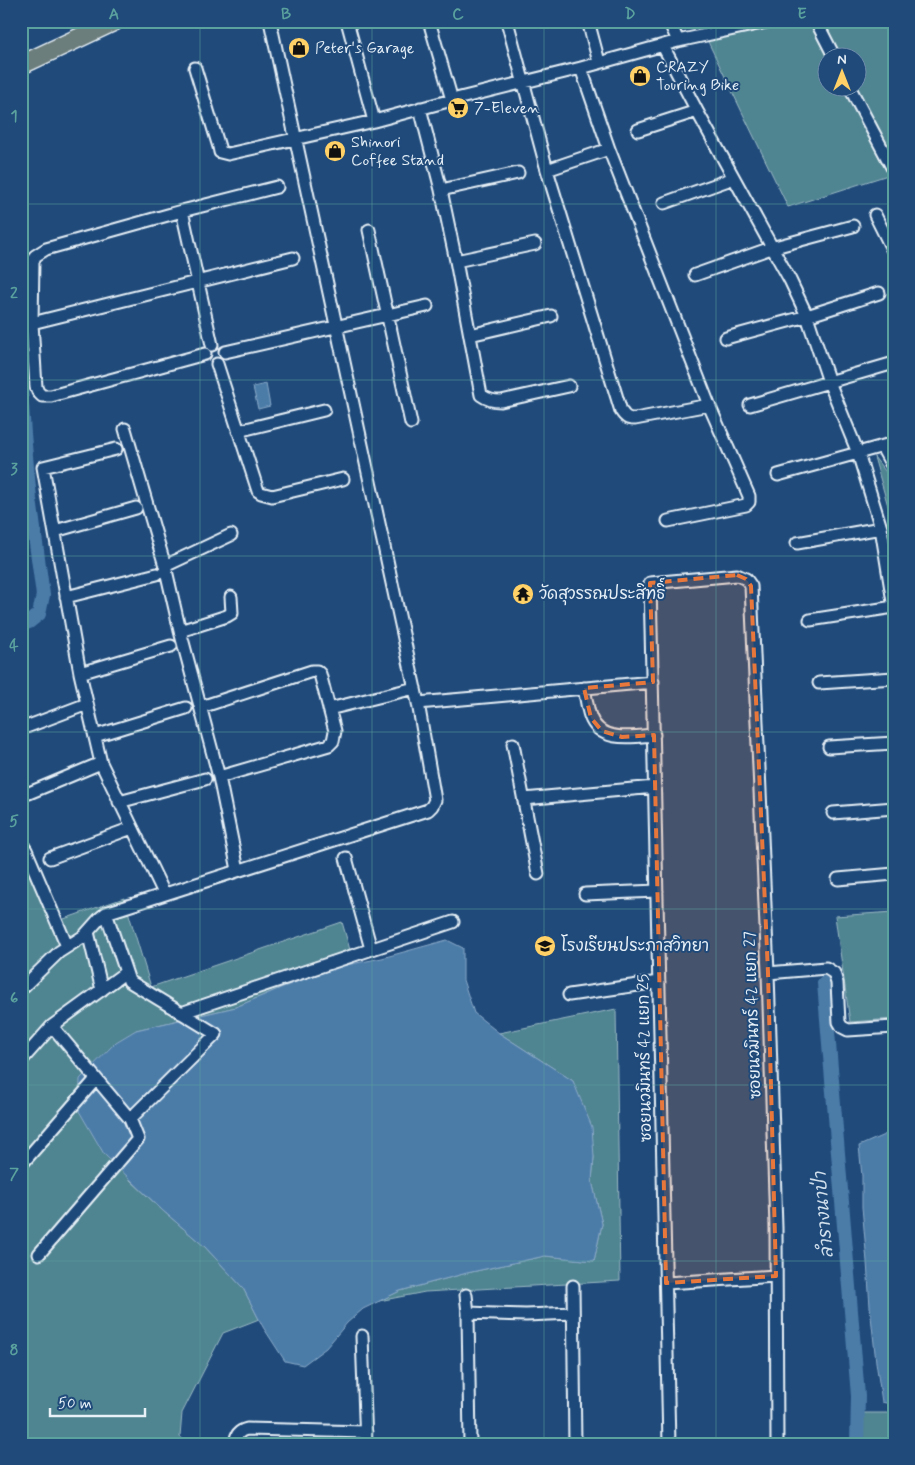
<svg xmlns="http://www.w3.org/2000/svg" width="915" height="1465" viewBox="0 0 915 1465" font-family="Mynerve,'Playpen Sans Thai',sans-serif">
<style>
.green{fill:#4f8491;stroke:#9cbac4;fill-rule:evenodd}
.water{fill:#4c7ba8;stroke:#8aaac8}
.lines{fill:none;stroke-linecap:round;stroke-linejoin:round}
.canal{stroke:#4c7ba8;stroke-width:14}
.street-casing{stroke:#e8f1f8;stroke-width:15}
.primary-casing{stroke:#e8f1f8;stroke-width:21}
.street{stroke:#1f4a7a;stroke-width:11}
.primary{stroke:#6c7e7c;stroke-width:18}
.marked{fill:#e8773b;fill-opacity:0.2;stroke:#e8773b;stroke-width:4;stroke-dasharray:10 6;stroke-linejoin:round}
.grid{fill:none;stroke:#5ba19e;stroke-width:1;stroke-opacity:0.55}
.labels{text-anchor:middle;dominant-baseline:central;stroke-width:4;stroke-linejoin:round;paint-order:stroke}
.poi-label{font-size:16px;fill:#e8f1f8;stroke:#1f4a7a;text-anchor:start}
.street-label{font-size:16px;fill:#e8f1f8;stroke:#1f4a7a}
.water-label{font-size:18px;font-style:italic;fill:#d1dfec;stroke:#1f4a7a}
.neatline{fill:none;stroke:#5ba19e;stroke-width:2}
.grid-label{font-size:16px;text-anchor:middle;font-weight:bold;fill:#5ba19e}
</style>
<rect width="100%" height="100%" fill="#1f4a7a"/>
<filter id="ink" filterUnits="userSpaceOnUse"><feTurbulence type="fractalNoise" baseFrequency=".02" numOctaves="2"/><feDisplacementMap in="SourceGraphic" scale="10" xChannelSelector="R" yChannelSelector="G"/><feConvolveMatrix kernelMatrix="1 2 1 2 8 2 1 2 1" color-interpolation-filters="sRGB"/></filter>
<g filter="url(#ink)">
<path class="green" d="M698,21h196v152l-106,34zM828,58h30v30h-30z
M874,457l20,25v45z
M21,820l40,100 63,-22 27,89 191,-65 12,42 -13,2 -58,21 -47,20 -100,23 -6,150 32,30 43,37 38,41 16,31 -36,14 -41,80 -2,24 10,7h-169z
M894,912v107l-44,3 -15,-106z
M616,1009l4,272 -195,11 -46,9 21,-10 67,-18 78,-17 49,5 8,-37 -10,-43 2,-24 -21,-76 -74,-48z
M853,1413h41v31h-40z"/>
<path class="water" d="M266,384l4,22 -12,3 -5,-22z
M447,940l16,8v32l11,33 25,20 74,48 19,46 2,30 -2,24 10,43 -8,37 -49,-5 -78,17 -67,18 -37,18 -16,14 -21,25 -23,17 -18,-4 -22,-34 -20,-39 -38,-41 -43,-37 -58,-56 -25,-43 1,-32 36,-37 20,-12 100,-23 47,-20 58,-21 41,-8z
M894,1131v274l-12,-3 -6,-40 -6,-55 -3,-45 -5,-55v-31l-3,-30 25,-11z"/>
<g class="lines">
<path class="canal" d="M21,388l3,46 6,65 13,96 -4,19 -10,8 -8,3
M824,983l34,413 -1,48"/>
<g class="street-casing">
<path id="street" d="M347,21l27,100
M429,21l23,79
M507,21l40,149 74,241c4,6 6,8 14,8l74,-14
M588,21l11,41
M669,21l9,20
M816,21l19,37
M663,46l34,65 93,169 17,36 22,66 29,71 23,75 13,80
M195,68l24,79 1,5 8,2 146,-33 78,-21 129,-32 97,-27 93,-20
M581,68l28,81 100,256 40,91v6l-3,3 -78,16
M850,88l44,83
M420,108l21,82 15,71 25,134c7,5 12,6 20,6l68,-15
M638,130l59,-19
M547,170l62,-21
M441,190l77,-17
M664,203l70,-25
M182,211l30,134
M875,215l19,38
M369,230l42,193
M456,261l79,-17
M695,275l76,-27 82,-22
M32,323l261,-65
M470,335l81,-19
M726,338l81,-22 72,-23
M225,352l202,-46
M205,354l-154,42h-9l-4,-4 -2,-5 -4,-64 1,-61 2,-6 11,-7 136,-38 95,-24
M217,364l41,127 3,2 11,3 71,-17
M750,405l144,-42
M125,429l40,137 15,65 39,146 19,93
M238,431l86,-21
M882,447l12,22
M778,475l116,-32
M55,531l81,-23
M797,543l84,-15
M165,566l66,-31
M66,597l91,-23
M810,620l84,-13
M180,631l47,-15 5,-3 -1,-16
M80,673l-37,-206 73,-18
M819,683l75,-5
M584,688c2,9 3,19 6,28 9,27 42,21 64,19
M418,703l235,-21
M201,707l111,-36h5l3,3 15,57 -2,10 -4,4 -110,32
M329,709l86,-21
M21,729l66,-25
M95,736l91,-28
M513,744l25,130
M829,747l65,-4
M29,793l72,-30
M524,799l131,-12
M119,802l86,-23
M833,813l61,-5
M21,847l5,3 41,96
M50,858l82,-30
M346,858l25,91
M838,879l56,-5
M164,893l-63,-130 -21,-90 91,-27
M585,894l72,-3
M88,932l14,58
M768,973l58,-5 8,5 3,10 2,39 3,5 6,3 46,-3
M21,989l38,-37 25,-16 16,-18 6,-5 322,-103 4,-4 3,-6 -17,-97 -148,-682
M569,995l90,-13
M181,1013l272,-91
M52,1026l78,93
M21,1061l31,-35 74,-54
M21,1165l75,-86
M39,1254l99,-115 -8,-20 86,-85 -87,-53 -23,-68
M666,1283l110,-7
M573,1286l2,158
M466,1295l2,18 2,131
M468,1313l58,2 47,-2
M362,1336l4,108
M236,1444c-1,-9 3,-13 11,-15l119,3
M669,1444l-19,-861 87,-8 9,4 5,7 17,387 8,255 1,216"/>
</g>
<g class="primary-casing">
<path id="primary" d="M21,65l94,-44"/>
</g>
<use href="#street" class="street"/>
<use href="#primary" class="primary"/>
</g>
</g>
<path class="marked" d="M737,575l9,4 5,7 17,387 8,303 -110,7 -12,-548 -32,2 -20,-6 -11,-13 -7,-30 69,-6 -3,-99z"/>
<path class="grid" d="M200,21v1423M372,21v1423M544,21v1423M716,21v1423M21,204h873M21,380h873M21,556h873M21,732h873M21,909h873M21,1085h873M21,1261h873"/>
<defs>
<g id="shop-disc" transform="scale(1.125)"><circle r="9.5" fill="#ffd166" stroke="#1f4a7a"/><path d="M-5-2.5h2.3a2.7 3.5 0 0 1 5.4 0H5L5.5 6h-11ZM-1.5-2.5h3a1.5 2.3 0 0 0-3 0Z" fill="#111"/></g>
<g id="supermarket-disc" transform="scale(1.125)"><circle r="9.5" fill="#ffd166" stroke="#1f4a7a"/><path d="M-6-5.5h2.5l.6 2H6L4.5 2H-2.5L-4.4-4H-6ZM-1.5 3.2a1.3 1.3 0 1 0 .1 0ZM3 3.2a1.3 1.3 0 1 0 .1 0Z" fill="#111"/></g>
<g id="temple-disc" transform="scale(1.125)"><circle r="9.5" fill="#ffd166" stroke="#1f4a7a"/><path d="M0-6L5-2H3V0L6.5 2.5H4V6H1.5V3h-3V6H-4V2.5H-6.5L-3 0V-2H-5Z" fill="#111"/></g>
<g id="school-disc" transform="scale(1.125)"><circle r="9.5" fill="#ffd166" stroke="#1f4a7a"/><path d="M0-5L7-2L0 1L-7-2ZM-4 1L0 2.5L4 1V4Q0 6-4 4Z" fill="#111"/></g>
</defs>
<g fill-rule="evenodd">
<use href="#shop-disc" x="299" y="48"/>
<use href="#shop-disc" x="640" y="76"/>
<use href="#supermarket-disc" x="458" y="108"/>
<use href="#shop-disc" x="335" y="151"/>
<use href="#temple-disc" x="523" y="594"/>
<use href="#school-disc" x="545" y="946"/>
</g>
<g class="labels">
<g class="poi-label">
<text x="315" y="48">Peter's Garage</text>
<text x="656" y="67">CRAZY<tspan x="656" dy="18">Touring Bike</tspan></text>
<text x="474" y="108">7-Eleven</text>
<text x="351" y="142">Shinori<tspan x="351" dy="18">Coffee Stand</tspan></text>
<text x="539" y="594">วัดสุวรรณประสิทธิ์</text>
<text x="561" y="946">โรงเรียนประภาสวิทยา</text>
</g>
<g class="street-label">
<text transform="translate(753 1015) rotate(-92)">ซอยนวมินทร์ 42 แยก 27</text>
<text transform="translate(645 1058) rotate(-91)">ซอยนวมินทร์ 42 แยก 25</text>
</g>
<g class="water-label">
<text transform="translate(824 1215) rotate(-95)">ลำรางนาป่า</text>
</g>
</g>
<rect width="915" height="1465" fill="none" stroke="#1f4a7a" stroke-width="55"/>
<g transform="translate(842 72)"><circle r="24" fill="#1f4a7a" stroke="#6f8dac"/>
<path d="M0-4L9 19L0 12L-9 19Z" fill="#ffd166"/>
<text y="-8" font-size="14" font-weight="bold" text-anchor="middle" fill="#e8f1f8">N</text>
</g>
<path d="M50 1408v8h95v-8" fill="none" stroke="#e8f1f8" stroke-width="2.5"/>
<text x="58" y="1408" font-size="15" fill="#e8f1f8" stroke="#1f4a7a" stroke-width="4" paint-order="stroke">50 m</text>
<rect x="28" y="28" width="860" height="1410" class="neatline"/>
<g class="grid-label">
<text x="114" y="19">A</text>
<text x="286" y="19">B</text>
<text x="458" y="19">C</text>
<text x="630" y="19">D</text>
<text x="802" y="19">E</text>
<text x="14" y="121">1</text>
<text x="14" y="298">2</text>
<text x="14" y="474">3</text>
<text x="14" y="650">4</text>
<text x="14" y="826">5</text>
<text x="14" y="1003">6</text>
<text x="14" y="1179">7</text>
<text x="14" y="1355">8</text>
</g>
</svg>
